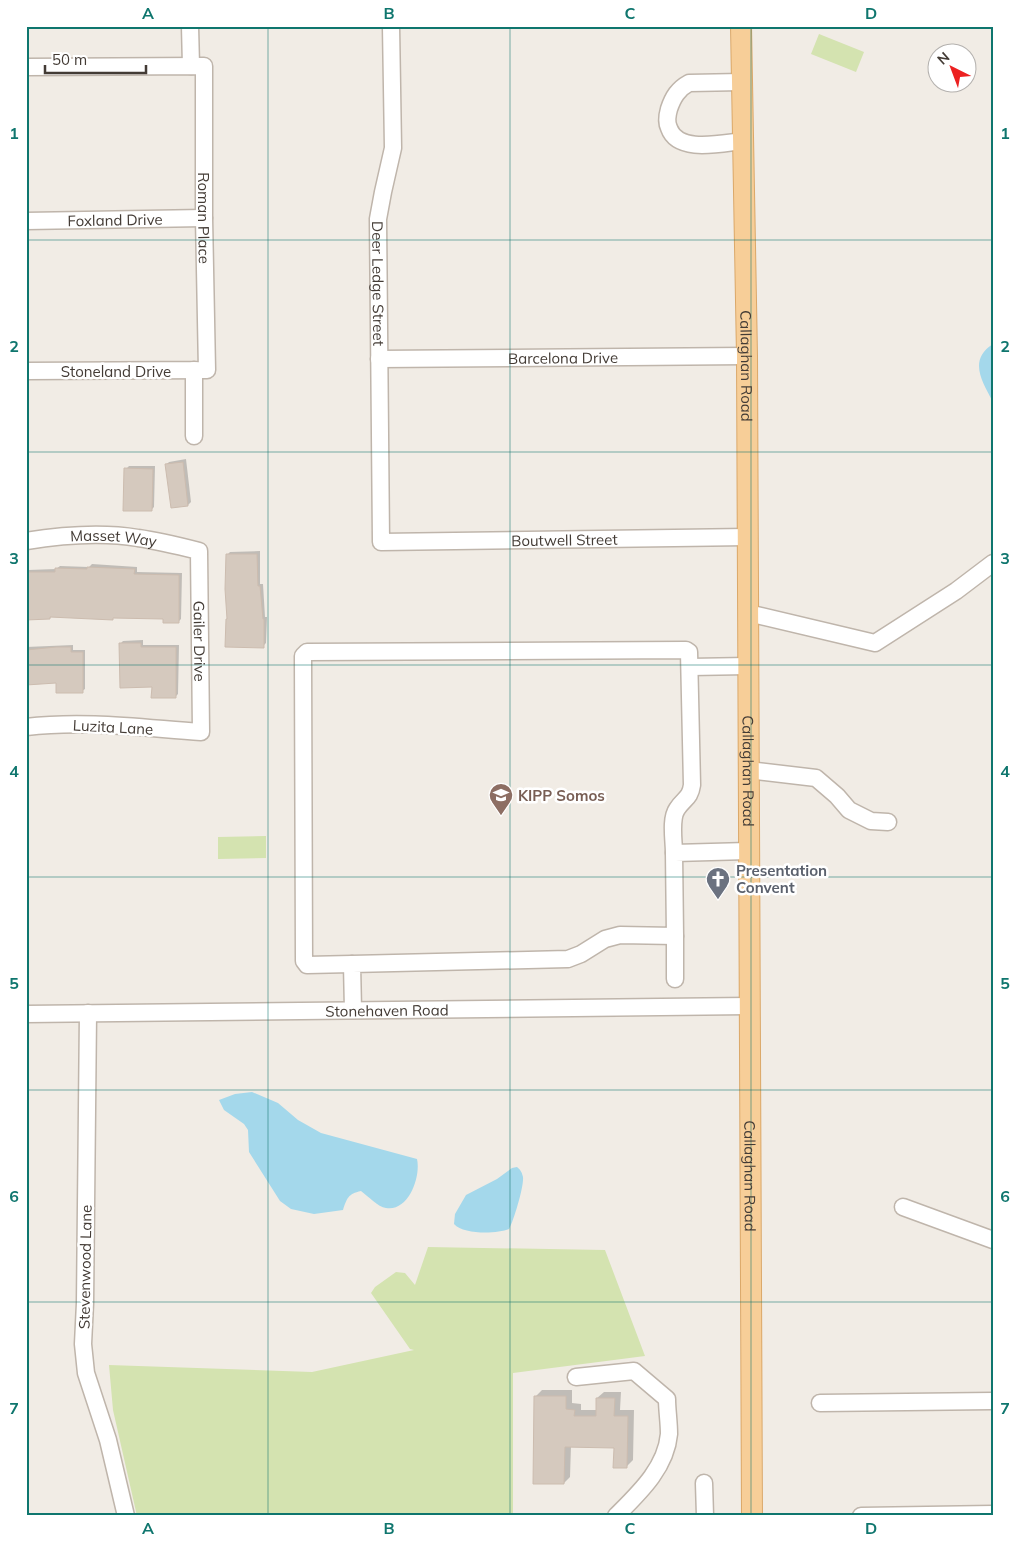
<svg xmlns="http://www.w3.org/2000/svg" width="1019" height="1542" viewBox="0 0 1019 1542" font-family="Mulish,sans-serif">
<style>
.green{fill:#d4e3b0}
.water{fill:#a4d8eb}
.shadow{fill:#0003}
.building{fill:#d5c9be;stroke:#ccbcaf}
.lines{fill:none;stroke-linecap:round;stroke-linejoin:round}
.minor-casing{stroke:#bfb5ab;stroke-width:19}
.major-casing{stroke:#dba869;stroke-width:22}
.minor{stroke:#fff;stroke-width:16}
.major{stroke:#f7ce98;stroke-width:20}
.grid{fill:none;stroke:#0f766e;stroke-width:1;stroke-opacity:0.55}
.labels{text-anchor:middle;dominant-baseline:central;stroke-width:5;stroke-linejoin:round;paint-order:stroke}
.street-label{font-size:15px;fill:#433b35;stroke:#fff}
.education-label{font-size:15px;font-weight:bold;fill:#785e54;stroke:#fff;text-anchor:start}
.worship-label{font-size:15px;font-weight:bold;fill:#5b616d;stroke:#fff;text-anchor:start}
.neatline{fill:none;stroke:#0f766e;stroke-width:2}
.grid-label{font-size:16px;text-anchor:middle;font-weight:bold;fill:#0f766e}
</style>
<rect width="100%" height="100%" fill="#f1ece5"/>
<path class="green" d="M819,34l45,18 -8,20 -45,-18z
M266,836v22l-48,1v-22z
M428,1247l177,3 40,106 -132,17v143h-376l-24,-106 -4,-45 203,7 102,-22 -4,-1 -39,-56 4,-6 21,-15 9,1 10,12z"/>
<path class="water" d="M993,344v58c-11,-21 -25,-42 0,-58z
M252,1092l26,11 20,17 23,13 96,26c4,17 -8,53 -31,49 -8,-1 -18,-12 -25,-17 -13,3 -14,7 -18,19l-29,4 -23,-5 -11,-8 -31,-49 -1,-22 -4,-6 -20,-14 -5,-10 16,-6z
M517,1167c4,3 5,6 6,10 1,9 -9,43 -14,52 -12,5 -45,6 -55,-5l1,-10 11,-19 31,-16 15,-11z"/>
<path class="shadow" d="M186,459l5,43 -3,3 -16,2 -6,-42 3,-3z
M129,466h26l-1,41 -3,3 -25,-41z
M260,551v33h3l2,33h2l-1,26 -3,3 -36,-27 1,-2 -1,-62 3,-3z
M92,564l45,3v5l45,1 -1,46 -3,3 -13,-4 -113,-2 -2,2h-24v-47l2,-1 28,-1 4,-3 29,1z
M143,640v5h36l-1,49 -3,3 -22,-12 -33,-41 3,-3z
M73,645v5h12v39l-3,2 -25,-9 -31,1v-36z
M542,1390h30v13l9,1v6h16v-12l7,-6h17l-1,18h14l-1,50 -7,7 -11,-20 -44,-1 -1,31 -6,6 -28,-87z"/>
<path class="building" d="M183,462l5,44 -17,2 -6,-44z
M124,468l29,1 -1,42h-29z
M226,554h31l1,32h2l3,33h1v29l-39,-1 1,-28h1l-2,-30z
M87,567l48,2 -1,5 45,1v48h-16v-4l-50,-1v2l-63,-3v2l-24,1v-48h29v-4l32,1z
M119,643h22v4h35v51h-25l1,-11 -32,1z
M56,647h15v5h12v41h-27v-10l-30,2v-35z
M534,1396h32v13l9,1 -1,6h22v-18h19l-1,18h14l-1,52h-14l1,-20 -49,-1 -1,37h-31z"/>
<g class="lines">
<g class="minor-casing">
<g id="minor">
<path d="M190,26l1,40"/>
<path id="s1" d="M391,26l2,122 -10,44 -5,27 3,323 367,-5"/>
<path id="s2" d="M26,67l178,-1v152l3,152 -181,1"/>
<path d="M742,82l-53,1c-11,6 -16,14 -20,26 -2,7 -3,13 0,19 9,26 53,15 74,13"/>
<path id="s3" d="M26,221l178,-3"/>
<path id="s4" d="M379,359l368,-3"/>
<path d="M194,436v-66"/>
<path id="s5" d="M26,541c37,-6 76,-9 112,-3 21,3 41,8 61,13l2,181c-59,-4 -116,-12 -175,-5"/>
<path d="M748,613l127,30 81,-52 37,-28"/>
<path d="M690,667l58,-1"/>
<path d="M748,770l68,8 21,18 12,14 22,11 17,1"/>
<path d="M675,936v43"/>
<path d="M352,964l-45,1 -3,-4 -1,-305 4,-4 379,-2 3,2 3,133c-2,14 -8,13 -15,24 -7,10 -3,32 -3,44"/>
<path d="M353,1010l-1,-46 216,-5 13,-5 24,-15 15,-4 55,1 -1,-83 74,-2"/>
<path d="M88,1013l-3,290 -2,41 3,29 22,67 18,76"/>
<path id="s6" d="M26,1014l723,-8"/>
<path d="M903,1207l90,33"/>
<path d="M576,1377l58,-6 33,28c0,11 2,23 2,35 -3,34 -30,59 -53,82"/>
<path d="M820,1403l173,-2"/>
<path d="M704,1483l1,33"/>
<path d="M861,1516l132,-2"/>
</g>
</g>
<g class="major-casing">
<g id="major">
<path id="s7" d="M741,26l6,330 5,1160"/>
</g>
</g>
<use href="#minor" class="minor"/>
<use href="#major" class="major"/>
</g>
<path class="grid" d="M268,26v1490M510,26v1490M751,26v1490M26,240h967M26,452h967M26,665h967M26,877h967M26,1090h967M26,1302h967"/>
<defs>
<g id="school-pin" transform="scale(1.25)"><path d="M0 17L-7.5 6A9.5 9.5 0 1 1 7.5 6Z" fill="#8d6e63" stroke="#fff"/><path d="M0-5L7-2L0 1L-7-2ZM-4 1L0 2.5L4 1V4Q0 6-4 4Z" fill="#fff"/></g>
<g id="church-pin" transform="scale(1.25)"><path d="M0 17L-7.5 6A9.5 9.5 0 1 1 7.5 6Z" fill="#6b7280" stroke="#fff"/><path d="M-1.2-6h2.4v3.5h3.3v2.4h-3.3V6h-2.4V-.1h-3.3v-2.4h3.3Z" fill="#fff"/></g>
</defs>
<g fill-rule="evenodd">
<use href="#school-pin" x="501" y="795"/>
<use href="#church-pin" x="718" y="879"/>
</g>
<g class="labels">
<g class="street-label">
<text stroke="none"><textPath href="#s2" startOffset="330">Roman Place</textPath></text>
<text stroke="none"><textPath href="#s3" startOffset="89">Foxland Drive</textPath></text>
<text stroke="none"><textPath href="#s1" startOffset="259">Deer Ledge Street</textPath></text>
<text stroke="none"><textPath href="#s4" startOffset="184">Barcelona Drive</textPath></text>
<text stroke="none"><textPath href="#s7" startOffset="340">Callaghan Road</textPath></text>
<text x="116" y="371">Stoneland Drive</text>
<text stroke="none"><textPath href="#s5" startOffset="88">Masset Way</textPath></text>
<text stroke="none"><textPath href="#s1" startOffset="701">Boutwell Street</textPath></text>
<text stroke="none"><textPath href="#s5" startOffset="265">Gailer Drive</textPath></text>
<text transform="translate(113 727) rotate(3)">Luzita Lane</text>
<text stroke="none"><textPath href="#s7" startOffset="745">Callaghan Road</textPath></text>
<text stroke="none"><textPath href="#s6" startOffset="361">Stonehaven Road</textPath></text>
<text stroke="none"><textPath href="#s7" startOffset="1150">Callaghan Road</textPath></text>
<text transform="translate(85 1267) rotate(-89)">Stevenwood Lane</text>
</g>
<g class="education-label">
<text x="518" y="795">KIPP Somos</text>
</g>
<g class="worship-label">
<text x="736" y="870">Presentation<tspan x="736" dy="17">Convent</tspan></text>
</g>
</g>
<rect width="1019" height="1542" fill="none" stroke="#ffffff" stroke-width="55"/>
<g transform="translate(952 68) rotate(318)"><circle r="24" fill="#ffffff" stroke="#b4b1ae"/>
<path d="M0-4L9 19L0 12L-9 19Z" fill="#ec2121"/>
<text y="-8" font-size="14" font-weight="bold" text-anchor="middle" fill="#433b35">N</text>
</g>
<path d="M45 65v8h101v-8" fill="none" stroke="#433b35" stroke-width="2.5"/>
<text x="52" y="65" font-size="15" fill="#433b35" stroke="#ffffff" stroke-width="4" paint-order="stroke">50 m</text>
<rect x="28" y="28" width="964" height="1486" class="neatline"/>
<g class="grid-label">
<text x="148" y="19">A</text>
<text x="389" y="19">B</text>
<text x="630" y="19">C</text>
<text x="871" y="19">D</text>
<text x="14" y="139">1</text>
<text x="1005" y="139">1</text>
<text x="14" y="352">2</text>
<text x="1005" y="352">2</text>
<text x="14" y="564">3</text>
<text x="1005" y="564">3</text>
<text x="14" y="777">4</text>
<text x="1005" y="777">4</text>
<text x="14" y="989">5</text>
<text x="1005" y="989">5</text>
<text x="14" y="1202">6</text>
<text x="1005" y="1202">6</text>
<text x="14" y="1414">7</text>
<text x="1005" y="1414">7</text>
<text x="148" y="1534">A</text>
<text x="389" y="1534">B</text>
<text x="630" y="1534">C</text>
<text x="871" y="1534">D</text>
</g>
</svg>
